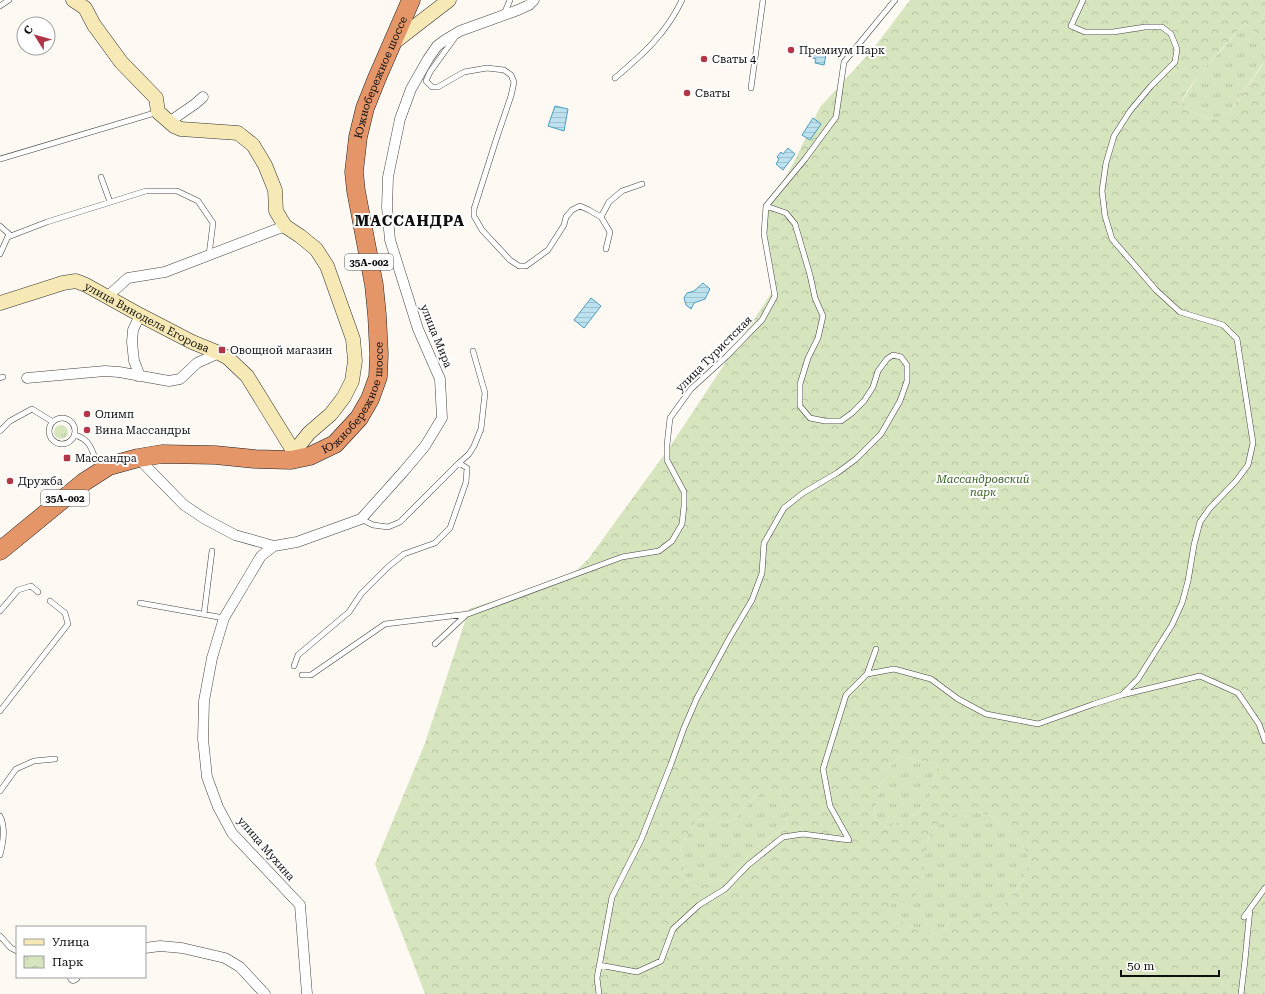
<svg xmlns="http://www.w3.org/2000/svg" width="1265" height="994" viewBox="0 0 1265 994" font-family="'Roboto Serif',serif">
<style>
.grass{fill:url(#grass-tufts)}
.park{fill:url(#park-crowns);fill-rule:evenodd}
.water{fill:url(#water-rules);stroke:#4b9cc0}
.lines{fill:none;stroke-linecap:round;stroke-linejoin:round}
.lane-casing{stroke:#424242;stroke-width:6}
.street-casing{stroke:#424242;stroke-width:11}
.secondary-casing{stroke:#313131;stroke-width:15}
.highway-casing{stroke:#202020;stroke-width:19}
.lane{stroke:#fff;stroke-width:5}
.street{stroke:#fff;stroke-width:10}
.secondary{stroke:#f7e9b5;stroke-width:14}
.highway{stroke:#e59669;stroke-width:18}
.poi-dot{fill:#b23547;stroke:#fff;stroke-width:1.5}
.labels{text-anchor:middle;dominant-baseline:central;stroke-width:4;stroke-linejoin:round;paint-order:stroke}
.shield{fill:#fff;stroke:#575757;stroke-width:1}
.shield-label{font-size:10px;font-weight:bold;fill:#0f0f0f}
.poi-label{font-size:11px;fill:#0f0f0f;stroke:#fff;text-anchor:start}
.street-label{font-size:11px;fill:#0f0f0f;stroke:#fff}
.park-label{font-size:11px;font-style:italic;fill:#376125;stroke:#fff}
.district-label{font-size:15px;font-weight:bold;letter-spacing:1px;fill:#0f0f0f;stroke:#fff}
</style>
<defs>
<pattern id="grass-tufts" width="24" height="20" patternUnits="userSpaceOnUse"><rect width="24" height="20" fill="#d7e5bf"/><path d="M3 7l-1-3M5 7V3M7 7l1-3M15 17l-1-3M17 17v-4M19 17l1-3" fill="none" stroke="#b7c3a3"/></pattern>
<pattern id="park-crowns" width="20" height="18" patternUnits="userSpaceOnUse"><rect width="20" height="18" fill="#d7e5bf"/><path d="M2 6a3 3 0 1 1 6 0M12 15a3 3 0 1 1 6 0" fill="none" stroke="#b7c3a3"/></pattern>
<pattern id="water-rules" width="6" height="5" patternUnits="userSpaceOnUse"><rect width="6" height="5" fill="#bce2f0"/><path d="M0 2.5h6" fill="none" stroke="#a0c1cd"/></pattern>
</defs>
<rect width="100%" height="100%" fill="#fefaf3"/>
<path class="grass" d="M1245,23l18,16v24l-35,51 -17,5 -17,-6 -14,-9 20,-31 26,-28z
M54 432a7 7 0 1 1 14 0a7 7 0 1 1-14 0Z
M900,756l38,9 -9,33 -12,16 -14,5 -15,9 -14,-10 5,-30 5,-14z
M770,789l9,1 3,8 6,27 -32,22 -23,25 -9,8 -32,6 -6,-6 -6,-33 17,-28 28,3 10,-3 19,-22z
M962,810l12,1 17,5 26,21 13,21 -7,22 -14,20 -14,11 -22,9h-21l-9,11 -16,4 -42,-21 8,-12 29,-21c1,-8 3,-37 7,-43 6,-13 21,-21 33,-28z"/>
<path class="park" d="M910,0h355v994h-840l-50,-130 50,-121 44,-134 103,-34 17,-17 80,-110 107,-162 -12,-70 33,-60 23,-49 53,-58zM1245,23l18,16v25l-35,50 -17,5 -17,-6 -14,-9c16,-31 43,-55 65,-81zM900,756l38,9 -9,33 -12,16 -14,5 -15,9 -14,-10 5,-30 5,-14zM770,789l9,2 3,7 6,27 -32,22 -23,25 -9,8 -32,6 -6,-6 -6,-33 17,-28 28,3 10,-3 19,-22zM962,810l12,1 17,5 26,21 13,21 -7,22 -14,20 -14,11 -22,9h-21l-9,11 -16,4 -41,-21 7,-12 19,1 10,-22 6,-42 9,-12 12,-9z"/>
<path class="water" d="M818,47l9,2 -3,16 -9,-2 1,-4 -4,-1 2,-7h2z
M555,106l13,3 -4,22 -16,-5z
M813,118l8,6 -11,16 -8,-5z
M788,148l7,6 -12,16 -7,-6 3,-5 -2,-2 4,-5 2,2z
M703,283l7,6 -5,10 -11,4 -3,6 -5,-4 -2,-7 3,-5 7,-2z
M591,298l10,8 -17,22 -10,-8z"/>
<g class="lines">
<g class="lane-casing">
<path id="lane" d="M0,6l9,-6
M504,14l6,-14
M456,36l-26,36 -4,9 6,6h6l26,-15 23,-4 17,2 7,5 3,7 -3,14 -14,41 -23,72v7l8,14 28,30 9,6h7l22,-16 16,-25 2,-8 6,-7 8,-4 9,4 12,7 9,15 -4,17
M615,78c28,-24 51,-44 67,-78
M751,88l12,-88
M0,159l158,-47
M101,177l9,25
M601,217l8,-15 13,-11 20,-7
M0,226l9,8 -9,20
M8,237l39,-15 99,-31h31l21,10 15,22 -4,32
M0,378l3,-1
M49 431a13 13 0 1 1 26 0a13 13 0 1 1-26 0Z
M0,431l10,-10 22,-12 21,13
M75,435c14,4 17,14 21,26
M459,463l10,-9 5,-8 7,-17 4,-36 -12,-42
M140,603l84,15
M0,611l18,-21 13,-4 7,6
M204,614l8,-63
M435,644l32,-30
M294,666l4,-11 51,-43 12,-18 27,-27 16,-13 31,-11 15,-15 16,-46 1,-14 -8,-5 -59,59 -12,5 -15,-2 -12,-6
M867,674l27,-5 37,10 27,20 28,15 52,10 56,-20 28,-9 16,-16 34,-54 10,-22 6,-22 6,-36 6,-23 10,-14 26,-27 12,-16 5,-22 -16,-104 -14,-14 -43,-13 -24,-22 -44,-51 -7,-23 -3,-25 4,-28 8,-27 16,-25 21,-25 24,-24 2,-13 -6,-15 -9,-7h-17l-32,5h-28l-14,-6 12,-26
M302,675h9l74,-51 83,-10 154,-57 37,-6 13,-10 10,-17 2,-18v-14l-17,-32v-15l3,-27 21,-29 35,-32 36,-37 13,-24 -11,-62 2,-28 39,-47 31,-42 8,-55 51,-62
M1122,695l78,-19 38,17 21,31 6,17
M0,711l68,-87 -3,-11 -15,-12
M0,791l16,-22 18,-8 21,-2
M0,816c6,12 3,27 0,39
M1244,917l21,-29
M0,936l11,12 6,3
M599,965l38,7 24,-11 12,-32 26,-24 26,-16 23,-24 35,-28 20,-3 46,6 -19,-34 -7,-37 23,-74 21,-21 9,-25
M599,994l-2,-16 15,-81 29,-57 30,-76 13,-36 13,-30 33,-61 22,-37 10,-27 2,-30 20,-35 19,-15 34,-20 19,-14 25,-25 19,-33 7,-20v-16l-6,-8 -8,-2 -6,4 -9,12 -5,16 -9,14 -12,12 -11,8h-16l-15,-3 -10,-12v-22l8,-26 10,-20 5,-22 -8,-18 -5,-23 -15,-51 -9,-11 -20,-7
M1241,994l4,-34 5,-51"/>
</g>
<g class="street-casing">
<path id="street" d="M169,122l26,-18 8,-7
M107,297l21,-19 37,-6 120,-46
M138,376v-5l-4,-10 -2,-19 1,-12 7,-15
M27,378l78,-7 14,1 50,9 11,-2 17,-16 22,-10
M138,458l46,47 21,14 30,16 39,11 23,-4 64,-23 43,-48 21,-25 17,-28 -2,-39 -22,-50 -28,-89 -3,-33 1,-30 12,-58 11,-30 17,-30 9,-13 8,-6 15,-9 58,-21 11,-5 5,-5
M274,546l-13,10 -37,62 -12,40 -8,43 -1,38 4,38 11,30 14,26 68,72 7,89
M145,948l15,-2 22,2 43,10 15,9 25,27
M73,978l2,-1"/>
</g>
<g class="secondary-casing">
<g id="secondary">
<path d="M392,44l57,-44"/>
<path id="s1" d="M0,303l63,-20 13,-2 10,4 54,30 52,27 27,11 9,5 19,18 47,76 15,-19 22,-19 13,-17 8,-16 3,-20 -2,-22 -26,-73 -11,-17 -16,-13 -15,-10 -9,-15 -1,-21 -10,-25 -12,-20 -15,-12 -57,-4 -7,-3 -16,-14 -2,-14 -35,-36 -27,-37 -9,-17 -12,-8"/>
</g>
</g>
<g class="highway-casing">
<g id="highway">
<path id="s2" d="M0,551l84,-69 25,-16 29,-8 24,-4 53,1 40,4 36,1 19,-4 25,-12 24,-26 11,-19 8,-22 1,-23 -2,-39 -3,-30 -18,-94 -2,-19 4,-35 7,-29 12,-30 34,-78"/>
</g>
</g>
<use href="#lane" class="lane"/>
<use href="#street" class="street"/>
<use href="#secondary" class="secondary"/>
<use href="#highway" class="highway"/>
</g>
<g class="poi-dot">
<circle cx="791" cy="50" r="4"/>
<circle cx="704" cy="59" r="4"/>
<circle cx="687" cy="93" r="4"/>
<rect x="218" y="346" width="8" height="8" rx="2"/>
<circle cx="87" cy="414" r="4"/>
<circle cx="87" cy="430" r="4"/>
<rect x="63" y="454" width="8" height="8" rx="2"/>
<circle cx="10" cy="481" r="4"/>
</g>
<g class="labels">
<g class="shield">
<rect x="345" y="254" width="48" height="16" rx="3"/>
<rect x="41" y="490" width="48" height="16" rx="3"/>
</g>
<g class="shield-label">
<text x="369" y="262">35А-002</text>
<text x="65" y="498">35А-002</text>
</g>
<g class="poi-label">
<text x="799" y="50">Премиум Парк</text>
<text x="712" y="59">Сваты 4</text>
<text x="695" y="93">Сваты</text>
<text x="230" y="350">Овощной магазин</text>
<text x="95" y="414">Олимп</text>
<text x="95" y="430">Вина Массандры</text>
<text x="75" y="458">Массандра</text>
<text x="18" y="481">Дружба</text>
</g>
<g class="street-label">
<text stroke="none"><textPath href="#s2" startOffset="756">Южнобережное шоссе</textPath></text>
<text stroke="none"><textPath href="#s1" startOffset="159">улица Винодела Егорова</textPath></text>
<text transform="translate(436 336) rotate(68)">улица Мира</text>
<text transform="translate(714 354) rotate(-45)">улица Туристская</text>
<text stroke="none"><textPath href="#s2" startOffset="420">Южнобережное шоссе</textPath></text>
<text transform="translate(266 849) rotate(49)">улица Мухина</text>
</g>
<g class="park-label">
<text x="983" y="479">Массандровский<tspan x="983" dy="13">парк</tspan></text>
</g>
<g class="district-label">
<text x="410" y="221">МАССАНДРА</text>
</g>
</g>
<rect x="16" y="926" width="130" height="52" fill="#ffffff" stroke="#9f9f9f"/>
<rect x="24" y="939" width="20" height="6" fill="#f7e9b5" stroke="#9f9f9f"/>
<text x="52" y="946" font-size="12" fill="#0f0f0f">Улица</text>
<rect x="24" y="956" width="20" height="12" fill="url(#park-crowns)" stroke="#9f9f9f"/>
<text x="52" y="966" font-size="12" fill="#0f0f0f">Парк</text>
<g transform="translate(36 36) rotate(307)"><circle r="19" fill="#ffffff" stroke="#9f9f9f"/>
<path d="M0-3L7 15L0 10L-7 15Z" fill="#b23547"/>
<text y="-6" font-size="11" font-weight="bold" text-anchor="middle" fill="#0f0f0f">С</text>
</g>
<path d="M1121 970v6h98v-6" fill="none" stroke="#0f0f0f" stroke-width="2"/>
<text x="1127" y="970" font-size="12" fill="#0f0f0f" stroke="#ffffff" stroke-width="3" paint-order="stroke">50 m</text>
</svg>
